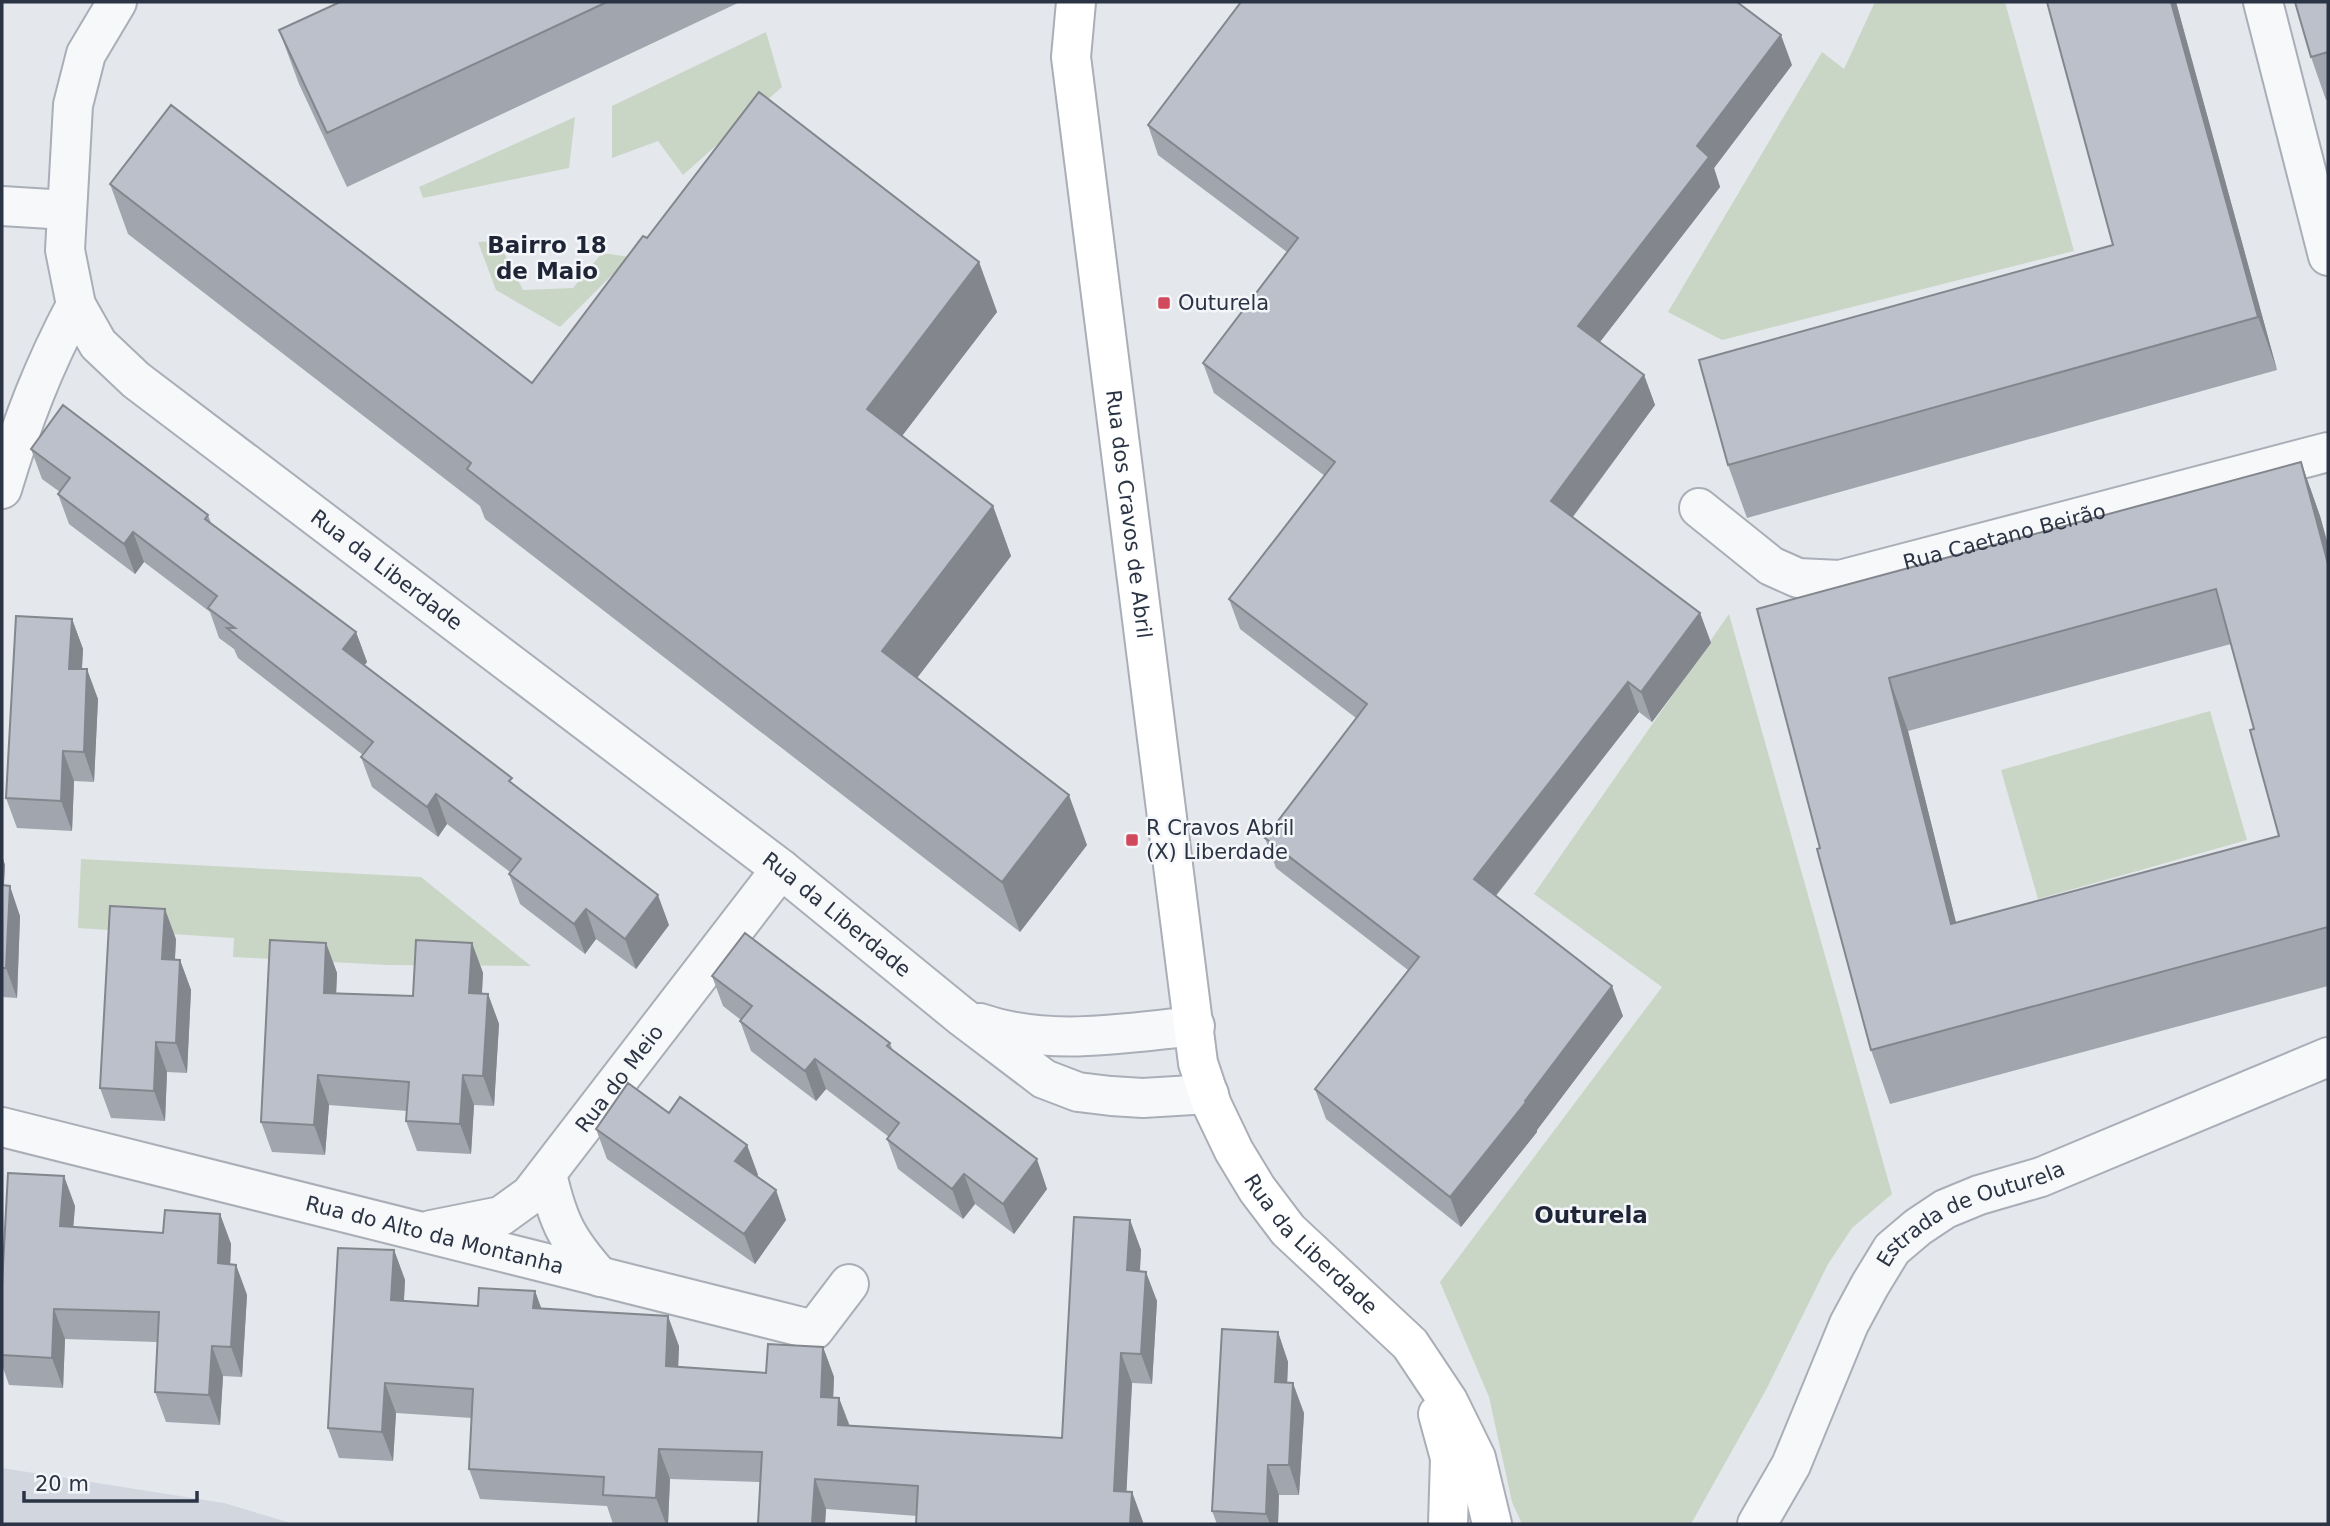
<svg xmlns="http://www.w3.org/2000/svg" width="2330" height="1526" viewBox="0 0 2330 1526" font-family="'DejaVu Sans',sans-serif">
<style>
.built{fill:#d2d6de}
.green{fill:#c9d6c5}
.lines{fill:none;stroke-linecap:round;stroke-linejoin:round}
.street-casing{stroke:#a9aeb7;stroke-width:42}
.secondary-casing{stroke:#a9aeb7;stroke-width:42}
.street{stroke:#f7f8fa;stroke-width:38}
.secondary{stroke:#fff;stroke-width:38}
.wall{fill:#a1a5ae;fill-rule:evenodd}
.shaded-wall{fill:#83868d}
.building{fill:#bbc0ca;stroke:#83868d;stroke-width:2;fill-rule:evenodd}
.poi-dot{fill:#d1495b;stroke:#f4f6f9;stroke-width:2.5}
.labels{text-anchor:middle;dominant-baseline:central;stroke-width:5;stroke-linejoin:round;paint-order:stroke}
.poi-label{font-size:21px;fill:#2b3445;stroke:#f4f6f9;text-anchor:start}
.street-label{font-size:21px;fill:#2b3445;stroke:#f4f6f9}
.neighbourhood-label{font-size:23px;font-weight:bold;fill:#1d2536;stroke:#f4f6f9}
</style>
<rect width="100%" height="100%" fill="#e4e7ec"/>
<path class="built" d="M2,1468l222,35 70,21h-292z"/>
<path class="green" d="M1875,2h130l69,249 -352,89 -54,-28 154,-260 22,17z
M766,32l16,55 -99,88 -25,-34 -46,17v-52z
M575,117l-6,51 -146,30 -4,-11z
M498,241l25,49 50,-2 29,-35 28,4 -70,70 -64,-37 -18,-48z
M1729,614l163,580 -40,34 -24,36 -62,126 -75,134h-169l-10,-22 -23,-105 -49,-115 222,-295 -128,-93z
M2210,711l37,129 -209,59 -37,-129z
M81,859l340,18 110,89 -143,-1 -155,-8 1,-19 -156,-10z"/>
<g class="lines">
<g class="street-casing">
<g id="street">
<path id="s1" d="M117,2l-31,52 -13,51 -8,145 11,55 22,39 38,36 645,489 180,147 83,63 34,13 33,4 32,2 66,-4"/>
<path d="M2263,2l65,254"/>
<path d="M2,206l65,4"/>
<path d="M2,489c20,-67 41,-122 74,-184"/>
<path id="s2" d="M1699,508l72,58 27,12 42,2 488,-128"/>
<path d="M980,1023c70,24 143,10 215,3"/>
<path id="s3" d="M2,1127l812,203 35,-46"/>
<path d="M547,1174c11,48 20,66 53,103"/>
<path id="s4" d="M431,1230l70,-14 29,-21 251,-326"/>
<path id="s5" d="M1757,1524l34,-59 58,-141 21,-39 22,-36 26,-22 27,-18 34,-14 62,-18 287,-120"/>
</g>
</g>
<g class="secondary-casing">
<g id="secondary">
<path id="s6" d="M1076,2l-5,55 127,1006 14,42 22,46 23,38 31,41 122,114 38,57 28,57 16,66"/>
<path d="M1438,1414l12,44 -2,66"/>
</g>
</g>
<use href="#street" class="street"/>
<use href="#secondary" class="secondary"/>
</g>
<path class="wall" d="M340,2h400l-393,185 -48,-103 -20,-54z
M2047,2h129l101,368 -530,148 -19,-53 385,-220z
M2328,2v97l-2,1 -15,-43z
M1792,65l-78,103 6,19 -120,155 44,33 11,30 -82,112 127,96 11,30 -59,79 -13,-10 -143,184 127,120 -86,114v2l-76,95 -135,-108 -11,-30 93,-119 -132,-102 -11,-30 91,-120 -116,-89 -11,-30 96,-123 -111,-83 -11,-30 84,-111 -129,-97 -10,-30z
M110,184l422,199 115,-145 332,24 18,50 -95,124 91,70 18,50 -94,122 170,167 -67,87 -535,-413 -5,-13 -352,-272z
M31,449l177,66 3,8 145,109 11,30 -3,4 151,120 154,139 -33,44 -40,-30 -11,15 -65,-50 -11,-30 1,-2 -63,-48 -9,13 -66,-50 -11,-30 2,-2 -125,-97 -4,-9 -15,-11 -9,-26 -66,-50 -9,12 -66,-50 -11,-30 2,-2 -18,-13z
M2301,462l19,54 8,29v441l-438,118 -19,-54 -51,-202 -63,-239zM2231,644l23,85 25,107 -323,87 -48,-192z
M72,619l11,30 -1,20 16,30 -4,83 -20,-1 -2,50 -55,-3 -11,-30z
M2,856l3,9 -1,20 16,31 -3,82 -15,-1z
M176,939l-1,21h5l11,30 -4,83 -20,-1 -2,49 -54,-3 -11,-30z
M326,943l11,30 -1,20 77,3 59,-53 11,30 -1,21h6l11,30 -5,82 -20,-1 -3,49 -54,-3 -11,-30 1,-10 -78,-6 -4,50 -53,-3 -11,-30z
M712,976l178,67 3,8 154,138 -33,45 -39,-30 -12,15 -65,-50 -11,-30 2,-2 -63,-48 -10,12 -65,-50 -11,-30 1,-1 -18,-14z
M669,1113l78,32 11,30 -1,1 19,14 10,30 -31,44 -148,-105 -11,-30z
M75,1206l-2,21 90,6 57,-19 11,30 -1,20 6,1 11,30 -5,82 -19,-1 -3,49 -54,-3 -11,-30 2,-50 -92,-3 -2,49 -54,-3 -7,-20v-80z
M1130,1220l11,30 -1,21 17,30 -5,83 -20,-1 -6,108 6,1 11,30v2h-227l1,-8 -91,-7 -1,15h-67l2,-42 -90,-3 -2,45h-55l-6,-18 -127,-7 -11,-30 3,-51 -76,-5 -3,48 -54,-3 -11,-30 66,-178 11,30 -1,21 74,5 57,-15 6,18 138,37 -1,21 88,6 57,-26 11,30 -1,20 6,1 11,28 212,12z
M1278,1332l10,30 -1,21 17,30 -5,82h-20l-1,29h-61l-5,-13z"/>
<path class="shaded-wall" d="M2171,2h5l101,368 -19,-53z
M1781,35l11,30 -78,103 6,19 -131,169 -11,-30 119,-180z
M979,262l18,50 -112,146 -18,-49z
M1644,375l11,30 -93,126 -11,-30z
M2301,462l19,54 8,29v19z
M993,506l18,50 -111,144 -18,-49z
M133,532l11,30 -9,12 -11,-30z
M1700,613l11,30 -59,79 -11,-30z
M72,619l11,30 -3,50 -11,-30z
M356,632l11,30 -14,17 -10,-30z
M87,669l11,30 -4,83 -10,-30z
M1889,678l19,53 62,247 -19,-54z
M1628,682l11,30 -154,197 -11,-30z
M63,751l11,30 -2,50 -11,-30z
M436,794l11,30 -9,13 -11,-30z
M1069,795l18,50 -67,87 -18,-50z
M2,856l3,9 -3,49z
M10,886l10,30 -3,82 -11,-30z
M658,895l11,30 -33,44 -11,-30z
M165,909l11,30 -3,50 -11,-30z
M586,909l10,30 -11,15 -11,-30z
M326,943l11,30 -2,50 -11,-30z
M472,943l11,30 -3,50 -11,-30z
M180,960l11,30 -4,83 -11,-30z
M1612,986l11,30 -86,114v2l-76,95 -11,-30z
M488,994l11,30 -5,82 -11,-30z
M156,1042l11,30 -2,49 -11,-30z
M815,1059l11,30 -10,12 -11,-30z
M318,1075l11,30 -4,50 -11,-30z
M463,1075l11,30 -3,49 -11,-30z
M747,1145l11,30 -12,16 -11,-30z
M1037,1159l10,30 -33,45 -11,-30z
M964,1174l11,30 -12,15 -11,-30z
M64,1176l11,30 -4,50 -11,-30z
M776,1190l10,30 -31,44 -11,-30z
M220,1214l11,30 -2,49 -11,-30z
M1130,1220l11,30 -3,50 -11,-30z
M394,1250l11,30 -3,50 -11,-30z
M236,1265l11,30 -5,82 -11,-30z
M1146,1272l11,29 -5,83 -11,-30z
M535,1291l11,30 -13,-13z
M54,1309l11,30 -2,49 -11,-30z
M668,1316l11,30 -2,50 -11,-30z
M1278,1332l10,30 -2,50 -11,-30z
M212,1346l11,30 -3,49 -11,-30z
M823,1347l11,30 -2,50 -11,-30z
M1121,1353l11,30 -7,138 -11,-30z
M385,1383l11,30 -3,48 -11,-29z
M1293,1383l11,30 -5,82 -10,-30z
M839,1398l11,30 -12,-3z
M659,1449l11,30 -2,45h-2l-10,-26z
M1268,1465l11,30 -1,29h-8l-4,-10z
M815,1479l11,30 -1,15h-13z
M1132,1492l11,30v2h-13z"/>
<path class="building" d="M340,2h267l-280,131 -48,-103z
M1241,2h496l44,33 -84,111 12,11 -131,169 66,49 -93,126 149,112 -59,79 -13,-10 -154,197 138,107 -87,115 1,1 -76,95 -135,-108 104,-132 -154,-119 102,-134 -138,-105 106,-137 -132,-99 95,-125 -150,-113z
M2047,2h124l87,315 -530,148 -29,-105 414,-115z
M2295,2h33v50l-17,5z
M759,92l220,170 -112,147 126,97 -111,145 187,144 -67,87 -535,-413 4,-6 -361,-279 61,-79 361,278 111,-147 4,2z
M63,405l145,110 -3,4 151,113 -13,17 169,129 -3,3 149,114 -33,44 -39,-30 -12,15 -65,-50 12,-15 -85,-65 -9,13 -66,-50 12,-15 -146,-114h8l-27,-20 9,-12 -84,-64 -9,12 -66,-50 12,-16 -39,-29z
M2301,462l27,102v363l-457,123 -54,-201 3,-1 -63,-239zM2216,589l38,140 -4,1 29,106 -328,88 -62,-246z
M16,616l56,3 -3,50h18l-3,83 -21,-1 -2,50 -55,-3z
M2,885l8,1 -4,82h-4z
M110,906l55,3 -3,50 18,1 -4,83 -20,-1 -2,49 -54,-3z
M745,933l145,110 -3,3 150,113 -34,45 -39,-30 -12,15 -65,-50 12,-16 -84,-64 -10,12 -65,-50 12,-15 -40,-30z
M270,940l56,3 -2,50 89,3 3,-56 56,3 -3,50 19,1 -5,82 -20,-1 -3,49 -54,-3 3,-39 -91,-7 -4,50 -53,-3z
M628,1083l41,30 11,-16 67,48 -12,16 41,29 -32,44 -148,-105z
M8,1173l56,3 -4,50 103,7 2,-23 55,4 -2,49 18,2 -5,82 -19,-1 -3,49 -54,-3 4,-80 -105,-3 -2,49 -50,-3v-70z
M1074,1217l56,3 -3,50 19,2 -5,82 -20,-1 -7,138 18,1 -2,32h-214l2,-38 -103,-7 -3,45h-54l4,-72 -103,-3 -3,49 -53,-3 1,-18 -135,-8 4,-80 -88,-6 -3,49 -54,-4 10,-180 56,2 -3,50 87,6 1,-18 56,3 -2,17 135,8 -2,50 100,7 2,-29 55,3 -2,50 18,1 -1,27 224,13z
M1222,1329l56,3 -3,50 18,1 -4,82h-21l-2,49 -54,-3z"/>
<g class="poi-dot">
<rect x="1157" y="296" width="14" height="14" rx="3.5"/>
<rect x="1125" y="833" width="14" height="14" rx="3.5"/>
</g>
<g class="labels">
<g class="poi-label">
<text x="1178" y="303">Outurela</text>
<text x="1146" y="828">R Cravos Abril<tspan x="1146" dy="24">(X) Liberdade</tspan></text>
</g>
<g class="street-label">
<text stroke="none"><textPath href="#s6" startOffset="516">Rua dos Cravos de Abril</textPath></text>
<text stroke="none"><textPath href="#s2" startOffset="334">Rua Caetano Beirão</textPath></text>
<text stroke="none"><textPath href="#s1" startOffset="726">Rua da Liberdade</textPath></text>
<text stroke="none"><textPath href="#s1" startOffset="1293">Rua da Liberdade</textPath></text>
<text stroke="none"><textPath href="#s4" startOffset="254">Rua do Meio</textPath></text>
<text stroke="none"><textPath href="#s5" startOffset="394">Estrada de Outurela</textPath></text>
<text stroke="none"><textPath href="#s3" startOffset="446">Rua do Alto da Montanha</textPath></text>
<text stroke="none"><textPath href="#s6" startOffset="1286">Rua da Liberdade</textPath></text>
</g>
<g class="neighbourhood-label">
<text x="547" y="245">Bairro 18<tspan x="547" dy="26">de Maio</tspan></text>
<text x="1591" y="1215">Outurela</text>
</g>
</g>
<rect width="2330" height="1526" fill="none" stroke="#2b3445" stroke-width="7"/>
<path d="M24 1491v10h173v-10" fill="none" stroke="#2b3445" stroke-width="3.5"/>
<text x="35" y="1491" font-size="21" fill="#2b3445" stroke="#f4f6f9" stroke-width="5" paint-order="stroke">20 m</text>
</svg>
